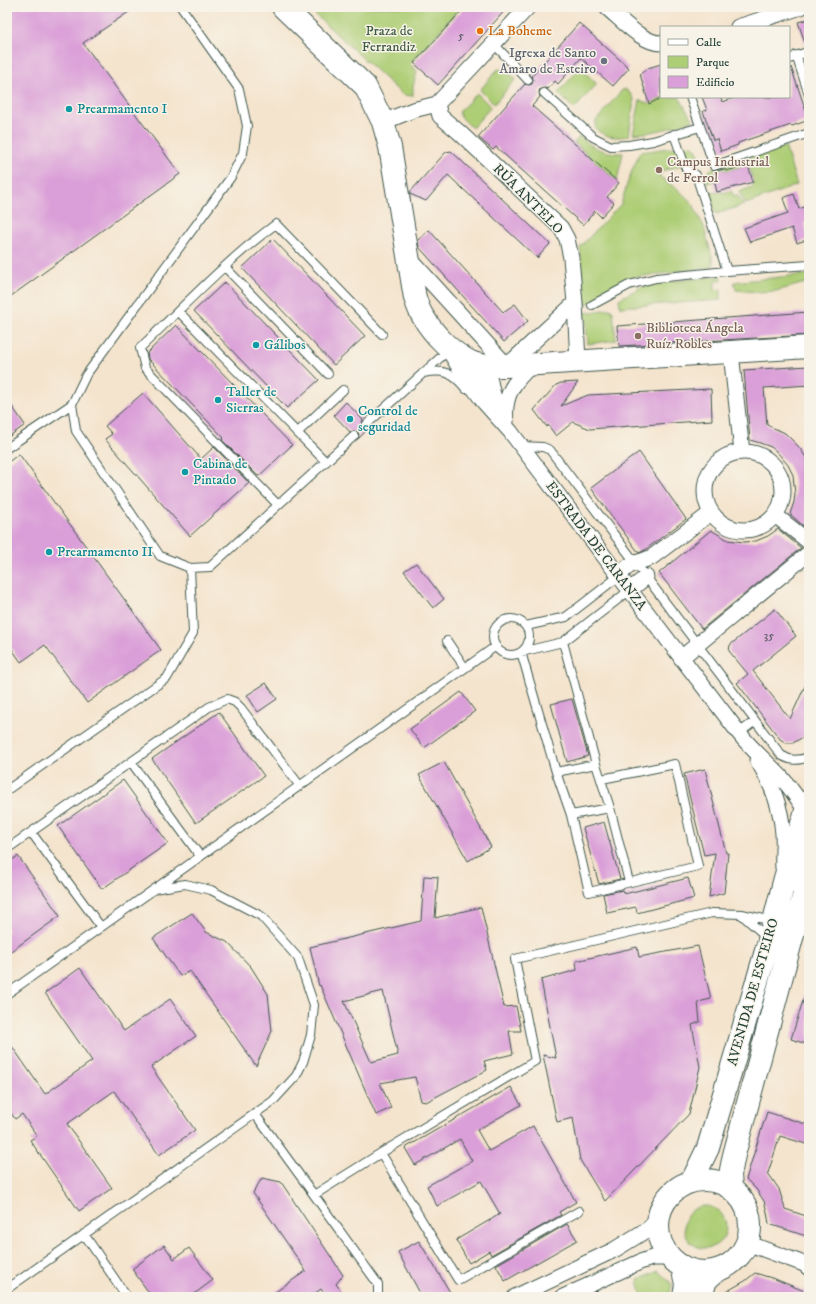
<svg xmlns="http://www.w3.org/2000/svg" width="816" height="1304" viewBox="0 0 816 1304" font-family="'IM FELL DW Pica',serif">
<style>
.green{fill:#aece76;stroke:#668655}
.building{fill:#da9fd8;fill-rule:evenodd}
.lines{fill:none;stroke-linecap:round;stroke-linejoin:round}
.lane-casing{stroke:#3f564b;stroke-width:10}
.street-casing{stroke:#3f564b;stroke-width:17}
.secondary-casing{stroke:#3f564b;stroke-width:24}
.lane{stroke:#fff;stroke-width:8}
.street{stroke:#fff;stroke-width:15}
.secondary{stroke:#fff;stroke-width:22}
.food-dot{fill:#e8710a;stroke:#f7f3e8;stroke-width:1.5}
.worship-dot{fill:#6b7280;stroke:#f7f3e8;stroke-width:1.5}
.culture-dot{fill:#0f9aa8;stroke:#f7f3e8;stroke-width:1.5}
.education-dot{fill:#8d6e63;stroke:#f7f3e8;stroke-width:1.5}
.labels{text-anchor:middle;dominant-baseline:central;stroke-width:3;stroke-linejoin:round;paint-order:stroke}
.number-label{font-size:12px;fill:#4e565d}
.park-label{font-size:14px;fill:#3c5a41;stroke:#f7f3e8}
.food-label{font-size:14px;fill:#c56008;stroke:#f7f3e8;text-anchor:start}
.worship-label{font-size:14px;fill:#5b616d;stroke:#f7f3e8;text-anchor:end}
.culture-label{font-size:14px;fill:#0d838f;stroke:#f7f3e8;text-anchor:start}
.education-label{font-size:14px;fill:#785e54;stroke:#f7f3e8;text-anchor:start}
.street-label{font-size:14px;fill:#1f3d34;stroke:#f7f3e8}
</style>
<rect width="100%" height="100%" fill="#f7f3e8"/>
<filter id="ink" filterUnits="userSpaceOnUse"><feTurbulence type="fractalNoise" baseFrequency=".025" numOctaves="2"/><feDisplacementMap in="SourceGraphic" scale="8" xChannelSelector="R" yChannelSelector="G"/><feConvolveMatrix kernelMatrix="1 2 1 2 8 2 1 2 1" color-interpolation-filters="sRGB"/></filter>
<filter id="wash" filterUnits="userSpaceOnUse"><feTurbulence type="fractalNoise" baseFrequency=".012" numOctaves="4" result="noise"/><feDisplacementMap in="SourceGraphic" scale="16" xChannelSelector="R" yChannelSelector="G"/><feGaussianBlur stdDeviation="0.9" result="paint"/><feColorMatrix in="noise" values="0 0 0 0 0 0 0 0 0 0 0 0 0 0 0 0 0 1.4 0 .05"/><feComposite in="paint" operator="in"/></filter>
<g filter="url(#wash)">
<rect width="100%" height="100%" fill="#f4e4cd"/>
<path class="green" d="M307,7h154l-51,57 7,7 -4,15v10l-10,-1z
M501,69l5,2 10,8 -22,25 -14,-14 17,-20z
M579,69h2l15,14v2l-21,23h-2l-15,-15z
M625,89l5,4 4,6 -5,37c-12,2 -27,2 -34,-9l1,-6 25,-30z
M477,93l14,14 -19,21 -12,-12 -1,-4z
M664,97h15l14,24c-20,6 -39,12 -60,13l7,-34 7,3z
M580,136c11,12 26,18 43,17l-6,28 -43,-38z
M692,145l4,4 5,10 -39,12 -3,5 22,16 12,12 11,23 9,34 -1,6 -76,10 -16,5 -24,18 -12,5 -4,-58 41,-43 8,-26 11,-26z
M785,146l12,39 -51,19 -7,-12 15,-6 -6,-21 -22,6 -1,-2 -9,2v3l-3,1 1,6 -7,2 -1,-8 5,-6z
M721,191l1,2 9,-2 3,5 3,-1 7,10 -28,9 -7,-20z
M809,274v8l-33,9 -20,1 -20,-2 -2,-8z
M720,276l2,5h-7v9l6,-1v11l-101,7 -1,-8 20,-11 11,-4z
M610,309l3,3 3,28 -28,4 -3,-31z
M684 1227a21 21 0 1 1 42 0a21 21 0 1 1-42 0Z
M658,1271l14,13 -3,13h-27l-4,-17z"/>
<g id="blocks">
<path class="building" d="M7,7h129l-53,36 97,131 -173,125z
M465,7h43l-70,78 -24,-22z
M809,19v27h-3l-8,-24z
M579,23l50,45 -16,18 -32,-28 -23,26 -3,-3 -7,8 -3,-1 -5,1 -1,3 1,5 -8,9 87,77 -12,14 7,6 -13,14 -6,-6 -12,14 -87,-78 -3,3 -15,-13 47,-53 4,1 3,-1 1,-5 -1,-3z
M661,64v34l-12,6 -9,-30 8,-6z
M789,67h2l18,53 -17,6 -1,-1 -53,18v2l-17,6 -4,-12 -4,1 -10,-29 4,-1 -5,-13h19l1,5 15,-5h52z
M451,151l99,93 -13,14 -89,-83 -22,26 -16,-7v-2l36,-40z
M748,165l5,17 -36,10 -4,-17 3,-1 -1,-3 10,-2 1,2z
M794,194l5,15 10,-4v17l-5,1 5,16 -12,4 -5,-15 -42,14 -6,-14 44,-15 -5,-15z
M429,230l74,82 12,-8 13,17 -24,21 -85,-95 -1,-7z
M273,239l92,97 -31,29 -92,-97z
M225,282l94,98 -32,28 -93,-97z
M809,312v23l-190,11 -2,-20z
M176,325l116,120 -32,30 -2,1 -36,-36 2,-2 -76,-79 -1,-6z
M809,366v19l-45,3 3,37 18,8 14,14 10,15v69l-19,-17 4,-12 1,-8 -2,-19 -5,-10 -11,-13 -6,-5 -11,-4 -10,-3 -6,-70z
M578,382l-17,24 27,-11 123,-6 1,31 -122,9 -17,-7 -17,14 -8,-11 -1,2 -13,-17 22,-25 5,-2z
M143,393l58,66 13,-12 35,36 -59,53 -85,-97 7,-5 -7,-8z
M7,399l18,26 -18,13z
M346,402l17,18 -1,3 1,4 5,2 -10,10 1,-4 -1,-3 -5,-1 -3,1 -16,-17z
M639,452l47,67 -41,31 -6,3 -48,-65z
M19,454l142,196 -74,53 -42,-58 -24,17 -14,-20v-179z
M778,529l23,19 -99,81 -43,-56 52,-43 17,10 16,2 12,-1 12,-5z
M416,563l28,36 -11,9 -29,-37z
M775,609l21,27 -43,35 37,48 19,-42v47l-6,13 -10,6h-7l-6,-4 -43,-56 11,-9 -19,-23 1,-6z
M266,683l11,16 -19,13 -11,-17z
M461,692l14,19 -51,37 -14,-19z
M572,699l16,57 -21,6 -16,-58z
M219,712l45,64 -68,47 -44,-64z
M444,762l47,85 -23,14 -49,-86z
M705,769l21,84h2l-4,40 -15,4 6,-44 -11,2 -20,-81z
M123,780l45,63 -66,46 -44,-63z
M604,822l16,57 -21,5 -16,-56z
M18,856l42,60 -53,38v-91z
M424,876l14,1 -3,41 46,-11 23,100 12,-1 5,25h-12l4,23 -29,7 3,9 -61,32 -5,-1 -6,-24 -35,6 11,25 -15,7 -56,-130 -1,1 -9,-39 111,-26zM383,991l15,64 -27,7 -27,-61z
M688,878l6,20 -57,15 -1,-6 -29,6 -4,-19 20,-4 1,4z
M192,913l14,19 21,10 24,25 17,27 4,37 -16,35 -66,-95 -10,5 -27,-38z
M698,946l13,53 -13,3 2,20 -8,3 8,42 -11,47 -84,87 -25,-41 -7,-42 -16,4 -14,-67 13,3 -15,-78 36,-10 -1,-9 61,-14 2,10z
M80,968l44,63 46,-32 26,37 -45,31 44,63 -36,25 -45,-64 -47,33 45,64 -33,23 -49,-71 7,-4 -15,-22 -7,5 -8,-12v-68l38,55 47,-33 -47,-68z
M807,988l2,1v56l-18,-6z
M511,1087l10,18 -44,25 12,21 44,-25 43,76 -17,10 2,3 -70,40 -2,-4 -20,12 -13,-23 44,-26 -19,-33 -44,25 -10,-20 45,-25 -12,-22 -45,26 -10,-17z
M767,1112l42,13v20l-29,-9 -12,37 11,16 6,20 24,8v20l-40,-13 -2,-12 -3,-11 -8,-12 -10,-10z
M262,1178l19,4 62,93 -7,9 10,13h-19l-6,-8 -11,8h-42l38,-26 -53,-78z
M567,1224l10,16 -72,41 -9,-16z
M419,1241l34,56h-31l-24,-45z
M164,1245l10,14 15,-11 24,32 -23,17h-38l-20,-28z
M755,1273l20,6 34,14v4h-92l28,-16z"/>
</g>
</g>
<g filter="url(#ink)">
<use href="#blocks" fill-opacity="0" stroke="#3f564b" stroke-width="1"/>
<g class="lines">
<g class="lane-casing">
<path id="lane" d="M181,7l58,82 8,37 -4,27 -12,24 -145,198 -14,29 4,27 84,125 30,12
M494,44l34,36
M796,55l13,40
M789,59l20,-8
M544,93l49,44 18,9 18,-1 24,-4 47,-14
M690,97l24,69 95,-33
M674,134l12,35 10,6 31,96 82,-6
M225,267l103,107
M592,305l37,-20 27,-7 71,-7
M178,311l148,151
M423,373c21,-4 29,-1 43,16
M367,424l75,-68 6,-8
M297,433l46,-43
M521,446l22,1 7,3 231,305c9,6 17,6 28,2
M7,448l65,-44
M278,505l-133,-137 -5,-20c43,-41 88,-89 136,-124l106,110
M493 637a18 18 0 1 1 36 0a18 18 0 1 1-36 0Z
M526,626l40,-9 53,-41
M447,641l18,27
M563,642l33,122 14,44 19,74
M739,733l16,-12
M131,762l69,94
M556,772l40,-8
M602,779l73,-15 23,102 -109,26 -18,-77 -15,-43 -35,-120 42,-10 67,-52
M7,790l160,-112 26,-45 -3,-65 20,-1 144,-131
M571,815l39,-7
M31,832l70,95
M7,849l202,-142 18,-8 8,3 6,6 59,78
M742,915l18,16 6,9
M7,994l489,-348
M255,1114l59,81 64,89v13
M381,1153l77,127 121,-69
M314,1195l67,-42 154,-92 -20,-102 197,-46 30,1 31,7
M84,1234l43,63
M7,1289l266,-188 23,-25 7,-14 8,-27 3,-30 -16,-47 -37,-42 -50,-26 -26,-6 -31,5"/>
</g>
<g class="street-casing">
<path id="street" d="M606,7c15,12 36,36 55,36
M738,27l63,-20
M437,104l3,12 19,16 102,96 6,11 4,19 4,45 3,59
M383,122l30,-12 24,-6 91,-97
M409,258l98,108 68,-63
M450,352l10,17 24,33 26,29 109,145 120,157c13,17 29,30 43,45 10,12 19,25 27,38
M731,353l11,99
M484,396c-3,-12 -8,-20 1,-31l3,8 5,22 9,21
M506,422c-3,-27 8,-41 27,-58
M705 491a39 39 0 1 1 78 0a39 39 0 1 1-78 0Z
M775,515l34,27
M619,576c13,-16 16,-11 33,-19l59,-44
M630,590l16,-13
M681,658l128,-105
M758,761c14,24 23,45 25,73 1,11 -1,23 0,34
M799,889l10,-41
M747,1243l57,21 5,4
M515,1297l99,-47 34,-21 11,-11
M563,1297l77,-35 12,-4h19"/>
</g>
<g class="secondary-casing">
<path id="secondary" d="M283,7l82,79 18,36 7,25 25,151c2,6 4,12 7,17 11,19 30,39 51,48 10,4 23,3 34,3l302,-19
M658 1226a46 46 0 1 1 92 0a46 46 0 1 1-92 0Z
M692,1181l16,-33 60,-204 17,-66 24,-77
M731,1187l-1,-12 4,-20 66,-247 9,-30
M682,1266l4,18 -2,13
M701,1297l5,-17 10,-9"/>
</g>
<use href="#lane" class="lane"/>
<use href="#street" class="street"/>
<use href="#secondary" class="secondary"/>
</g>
</g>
<circle class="food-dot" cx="480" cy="31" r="4"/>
<circle class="worship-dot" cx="604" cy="61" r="4"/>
<g class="culture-dot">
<circle cx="69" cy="109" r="4"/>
<circle cx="256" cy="345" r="4"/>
<circle cx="218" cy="400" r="4"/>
<circle cx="350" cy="419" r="4"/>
<circle cx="185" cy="472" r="4"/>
<circle cx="49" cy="552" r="4"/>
</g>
<g class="education-dot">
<circle cx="659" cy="170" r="4"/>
<circle cx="638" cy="336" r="4"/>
</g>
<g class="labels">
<g class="number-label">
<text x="461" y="35">5</text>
<text x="769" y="635">35</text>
</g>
<g class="park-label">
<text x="389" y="31">Praza de<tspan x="389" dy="16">Ferrandiz</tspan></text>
</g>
<g class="food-label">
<text x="488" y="31">La Boheme</text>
</g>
<g class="worship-label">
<text x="596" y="53">Igrexa de Santo<tspan x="596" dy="16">Amaro de Esteiro</tspan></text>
</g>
<g class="culture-label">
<text x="77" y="109">Prearmamento I</text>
<text x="264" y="345">Gálibos</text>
<text x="226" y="392">Taller de<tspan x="226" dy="16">Sierras</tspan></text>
<text x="358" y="411">Control de<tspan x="358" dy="16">seguridad</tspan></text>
<text x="193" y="464">Cabina de<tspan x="193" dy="16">Pintado</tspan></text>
<text x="57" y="552">Prearmamento II</text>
</g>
<g class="education-label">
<text x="667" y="162">Campus Industrial<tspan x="667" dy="16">de Ferrol</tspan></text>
<text x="646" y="328">Biblioteca Ángela<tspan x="646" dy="16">Ruíz Robles</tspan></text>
</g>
<g class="street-label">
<text transform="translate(528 199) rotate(45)">RÚA ANTELO</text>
<text transform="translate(596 546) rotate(53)">ESTRADA DE CARANZA</text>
<text transform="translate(753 992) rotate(-74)">AVENIDA DE ESTEIRO</text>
</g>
</g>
<rect width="816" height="1304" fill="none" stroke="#f7f3e8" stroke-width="24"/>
<rect x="660" y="26" width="130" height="72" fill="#f7f3e8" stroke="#a1aaa0"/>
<rect x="668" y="39" width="20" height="6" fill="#ffffff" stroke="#a1aaa0"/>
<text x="696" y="46" font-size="12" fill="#1f3d34">Calle</text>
<rect x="668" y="56" width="20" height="12" fill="#aece76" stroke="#a1aaa0"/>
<text x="696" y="66" font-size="12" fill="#1f3d34">Parque</text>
<rect x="668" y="76" width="20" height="12" fill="#da9fd8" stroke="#a1aaa0"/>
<text x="696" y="86" font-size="12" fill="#1f3d34">Edificio</text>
</svg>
